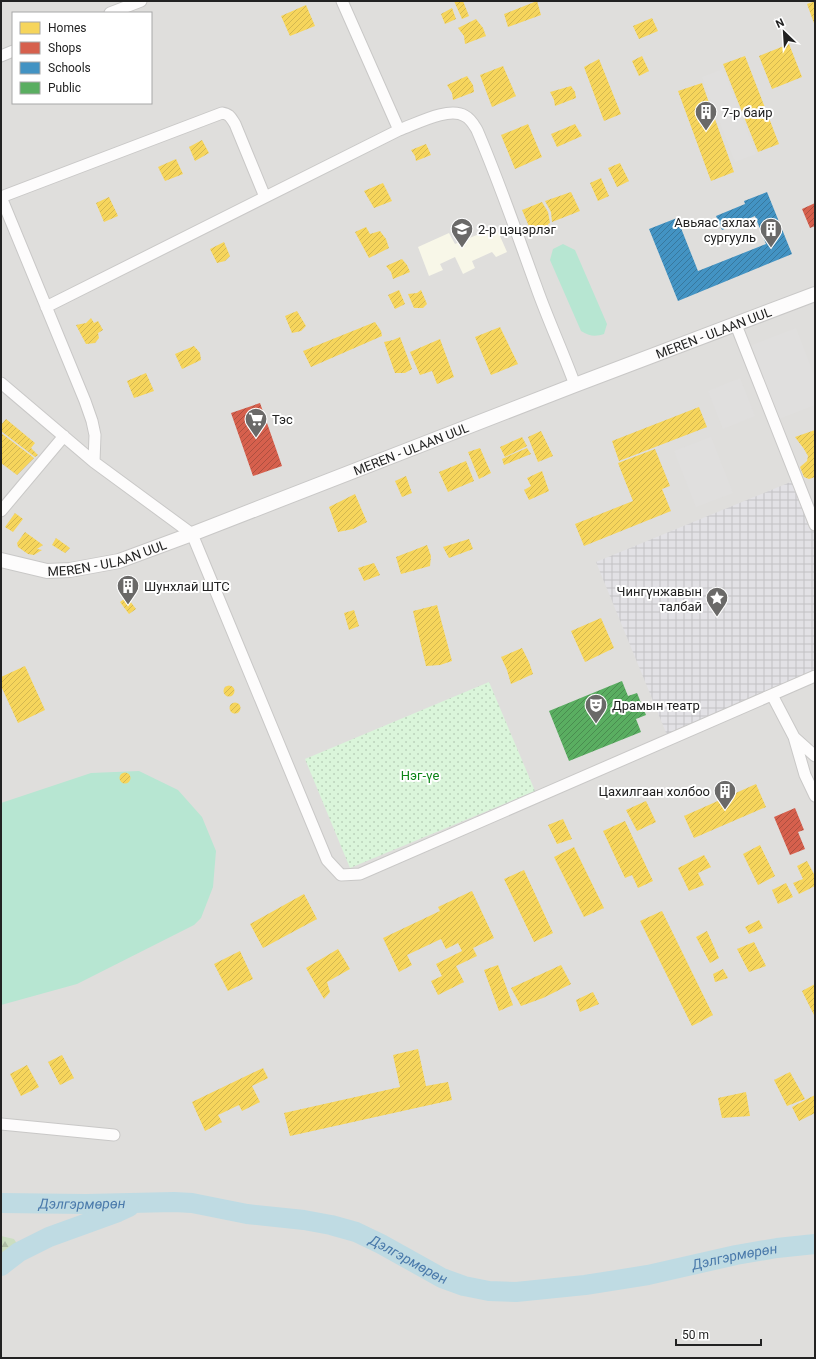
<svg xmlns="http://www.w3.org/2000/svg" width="816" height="1359" viewBox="0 0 816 1359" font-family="Roboto,sans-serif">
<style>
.residential{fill:#dfdedc;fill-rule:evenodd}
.education{fill:#f8f7e8}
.forest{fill:url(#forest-firs)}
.park{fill:url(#park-dots)}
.pitch{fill:#b7e6d2}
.parking{fill:#e0dfde}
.plaza{fill:url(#plaza-grid)}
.homes{fill:url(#homes-hatch)}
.shops{fill:url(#shops-hatch)}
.schools{fill:url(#schools-hatch)}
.public{fill:url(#public-hatch)}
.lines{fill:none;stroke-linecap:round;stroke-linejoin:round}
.river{stroke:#bfdbe3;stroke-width:20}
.minor-casing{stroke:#c9c8c7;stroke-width:13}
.tertiary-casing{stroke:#c9c8c7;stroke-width:16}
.minor{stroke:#fdfcfc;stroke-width:11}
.tertiary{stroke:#fdfcfc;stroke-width:14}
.labels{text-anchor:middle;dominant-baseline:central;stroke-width:4;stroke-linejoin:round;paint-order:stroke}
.poi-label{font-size:13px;fill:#222;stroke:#fff;text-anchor:start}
.street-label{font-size:13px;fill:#222;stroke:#fff}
.park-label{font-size:13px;fill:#0c8416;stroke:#fff}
.water-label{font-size:14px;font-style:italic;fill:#4a7aab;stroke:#fff}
</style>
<defs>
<pattern id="forest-firs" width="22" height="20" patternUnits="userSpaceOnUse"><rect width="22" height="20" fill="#cbdec1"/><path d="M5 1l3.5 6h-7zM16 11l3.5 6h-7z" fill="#aebea6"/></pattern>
<pattern id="park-dots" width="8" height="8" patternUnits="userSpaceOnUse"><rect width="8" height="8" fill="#daf5da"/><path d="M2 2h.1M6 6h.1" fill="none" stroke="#bbd2bb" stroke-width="1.8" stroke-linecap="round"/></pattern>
<pattern id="plaza-grid" width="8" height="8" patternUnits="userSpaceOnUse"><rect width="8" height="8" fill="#e2e1e5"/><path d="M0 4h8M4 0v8" fill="none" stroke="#c2c1c4"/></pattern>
<pattern id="homes-hatch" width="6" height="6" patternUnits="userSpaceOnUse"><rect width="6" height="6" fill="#f6d55c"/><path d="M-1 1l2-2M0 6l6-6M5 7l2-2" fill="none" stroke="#d3b750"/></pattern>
<pattern id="shops-hatch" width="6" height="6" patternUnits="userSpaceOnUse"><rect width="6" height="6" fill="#d6604d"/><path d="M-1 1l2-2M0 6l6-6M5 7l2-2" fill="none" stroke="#ad4f40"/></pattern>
<pattern id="schools-hatch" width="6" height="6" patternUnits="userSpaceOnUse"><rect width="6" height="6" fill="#4393c3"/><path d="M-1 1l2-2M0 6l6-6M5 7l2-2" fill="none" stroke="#38789e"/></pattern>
<pattern id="public-hatch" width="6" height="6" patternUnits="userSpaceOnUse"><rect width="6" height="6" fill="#5aae61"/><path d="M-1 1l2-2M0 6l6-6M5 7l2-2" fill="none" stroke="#4a8d50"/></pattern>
</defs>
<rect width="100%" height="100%" fill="#f0eeeb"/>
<path class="residential" d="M1,1h814v1357h-814zM13,13h138v90h-138z"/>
<path class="education" d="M496,227l11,25 -11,5 -4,-5 -20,9 3,7 -12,6 -8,-17 -15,7 3,6 -14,6 -11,-29 31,-14 6,11z"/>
<path class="forest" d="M1,1236l13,3 5,8 -18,11z"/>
<path class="park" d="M489,682l46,109 -185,77 -45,-109z"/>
<path class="pitch" d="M563,244l12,6 32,74 -3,10c-9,3 -15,2 -23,-3l-31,-71 3,-11z
M139,771l39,19 24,27 14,34 -3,36 -12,31 -7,7 -117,59 -76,21v-202l90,-30z"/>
<path class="parking" d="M723,69l33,85 -21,8 -33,-85z
M796,328l19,50v27l-36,14 -29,-73z
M740,378l15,38 -32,13 -15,-38z
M711,437l22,56 -37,14 -22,-56z"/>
<path class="plaza" d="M793,481l22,53v140l-148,61 -71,-173z"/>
<path class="homes" d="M454,1h9l6,15 -7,3z
M537,1l4,14 -33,12 -4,-13z
M815,1v25l-8,-22z
M306,5l9,21 -25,10 -9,-20z
M452,8l4,11 -11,5 -4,-10z
M652,18l6,13 -19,8 -6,-13z
M476,19l7,9 3,8 -21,8 -1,-8 -6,-8z
M789,44l13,33 -30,12 -13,-33z
M642,56l7,15 -10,5 -7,-15z
M745,56l34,88 -21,8 -35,-88z
M599,59l22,55 -17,7 -20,-54z
M503,66l13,30 -24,11 -12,-32z
M467,76l6,9 1,7 -21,8 -1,-7 -5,-8z
M702,83l32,89 -23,9 -33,-90z
M571,86l4,6 1,6 -21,8 -1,-6 -4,-8z
M528,124l14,33 -27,12 -14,-34z
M575,124l7,12 -25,11 -6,-13z
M202,140l7,13 -14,8 -6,-14z
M426,144l5,11 -15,6 -1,-5 -4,-6z
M176,159l7,15 -18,7 -7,-14z
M620,163l9,18 -12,6 -9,-19z
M601,178l8,18 -11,5 -8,-18z
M383,183l9,18 -18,7 -10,-17z
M571,192l9,19 -28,11 -1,-10 -6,-11z
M109,197l9,19 -14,6 -8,-19z
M542,202l6,10 2,11 -2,1 1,3 -5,2 -2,-3 -11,5 -9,-21z
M366,227l4,7 10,-3 6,8 3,9 -20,10 -14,-26z
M224,242l6,14 -5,5 -8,2 -7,-14z
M402,259l5,6 3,7 -17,7 -2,-7 -5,-6z
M399,290l6,14 -10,5 -7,-14z
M421,290l6,14 -4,4h-9l-6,-14 9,-1z
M297,311l9,15 -5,5 -9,2 -7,-17z
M91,318l3,5 4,-2 5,9 -5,3 1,5 -4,5 -9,1 -10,-19 10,-2z
M375,322l6,9 1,5 -71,31 -8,-16z
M500,327l18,37 -27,11 -16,-38z
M400,337l12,32 -7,4h-10l-11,-31 9,-2z
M440,339l14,38 -17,7 -5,-13 -12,4 -10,-23z
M194,346l6,7 1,7 -19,9 -7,-15z
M146,373l8,18 -20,7 -7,-17z
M699,407l8,20 -88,34 -7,-20z
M6,419l29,24 -4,5 7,7 -3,2 -34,-26v-6z
M815,430v47l-6,2 -5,-2 -4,-10 7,-6 1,-5 -4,-7 -9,-12z
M541,431l12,25 -15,6 -10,-25z
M1,433l33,25 -17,17 -16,-12z
M522,437l5,9 -22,11 -5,-10z
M480,448l11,25 -12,6 -11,-27z
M527,448l4,6 -27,11 -2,-6z
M655,449l15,37 -8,3 9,22 -87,35 -9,-22 58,-23 -15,-38z
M466,461l8,20 -26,11 -9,-20z
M542,471l7,20 -20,9 -5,-10 7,-4 -4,-8z
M406,476l6,17 -10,4 -7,-16z
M355,494l12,28 -14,7 -15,3 -9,-25z
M15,513l8,6 -10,13 -8,-5z
M25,532l18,13 -6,4 5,1 -8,5 -6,-1 -10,-7 -1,-4z
M56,538l14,10 -5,5 -13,-8z
M469,539l4,10 -24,9 -6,-11z
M427,545l4,11 -1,10 -29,8 -5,-17z
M374,563l6,12 -16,6 -6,-13z
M127,597l9,12 -7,5 -9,-12z
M437,605l15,56 -12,4 -14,1 -13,-55z
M354,610l5,16 -10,4 -5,-17z
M601,618l13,30 -29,14 -14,-31z
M522,648l7,14 4,12 -22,10 -4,-14 -6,-13z
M25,666l20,44 -27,13 -17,-37v-9z
M223.5 691a5.5 5.5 0 1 1 11 0a5.5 5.5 0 1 1-11 0Z
M229.5 708a5.5 5.5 0 1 1 11 0a5.5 5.5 0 1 1-11 0Z
M119.5 778a5.5 5.5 0 1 1 11 0a5.5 5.5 0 1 1-11 0Z
M756,784l10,23 -72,31 -10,-22z
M646,801l10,21 -19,9 -11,-21z
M563,819l9,20 -15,5 -9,-19z
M625,821l28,60 -15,7 -6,-13 -7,3 -22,-47z
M760,845l15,31 -17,9 -15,-31z
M574,847l30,61 -20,9 -30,-60z
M704,855l7,12 -13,6 6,12 -15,6 -11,-23z
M807,861l8,15v10l-16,8 -6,-11 10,-4 -6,-13z
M524,870l29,63 -19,9 -30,-63z
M786,883l7,14 -15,7 -6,-14z
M472,891l22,47 -21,10 4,8 -21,10 8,16 -26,13 -7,-14 11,-5 -6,-12 26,-13 -4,-8 -12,6 -5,-10 -34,16 5,10 -13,7 -16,-34 57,-27 -2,-4z
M304,894l13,25 -54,29 -13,-24z
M662,911l51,104 -21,11 -52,-105z
M759,920l4,8 -14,6 -4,-7z
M707,931l12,27 -9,5 -14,-26z
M754,942l12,24 -17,6 -12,-23z
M338,949l12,20 -23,13 3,10 -6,7 -18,-31z
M240,951l13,28 -25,12 -14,-27z
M498,965l15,40 -14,6 -15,-41z
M561,965l10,19 -28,14 -22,8 -10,-18z
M723,969l5,9 -13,4 -2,-8z
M815,984v33l-13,-26z
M593,992l6,12 -19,8 -4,-12z
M418,1049l8,37 22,-4 4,18 -162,36 -6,-23 116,-26 -7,-32z
M62,1055l12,23 -14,7 -12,-23z
M27,1065l12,22 -18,9 -11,-22z
M263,1068l5,10 -16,8 8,16 -18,9 -3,-6 -21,10 4,7 -17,9 -13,-29z
M790,1072l15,27 -18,7 -13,-26z
M746,1092l4,24 -28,2 -4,-20z
M815,1095v18l-16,8 -7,-14z"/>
<path class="shops" d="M815,203v23l-5,2 -8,-19z
M260,403l22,63 -29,10 -22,-63z
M795,808l9,22 -6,2 7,17 -15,6 -16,-38z"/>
<path class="schools" d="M767,192l25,62 -114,47 -29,-72 28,-11 21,53 68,-27 -11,-28 -33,14 -6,-14 29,-12 -1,-3z"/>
<path class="public" d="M622,681l6,15 9,-3 9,22 -10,4 5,13 -72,29 -20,-50z"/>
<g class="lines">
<g class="river">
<path id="s1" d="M1,1203l85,1 88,-2 18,1 55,11 57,6 27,5 25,7 25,12 61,34 22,8 25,5 27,1 69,-7 63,-10 88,-20 41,-7 38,-4"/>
<path d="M1,1266l18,-14 30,-15 69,-25 11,-5"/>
</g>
<g class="minor-casing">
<path id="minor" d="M342,1l57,129c17,-6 50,-24 66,-14 6,3 9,9 12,14 22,51 40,104 59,156 12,34 27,66 39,99
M110,13l31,-12
M1,56l12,-5
M1,197l221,-84c8,1 9,5 13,11l30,73
M1,197l84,204 7,20 3,14 -1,27
M46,307l353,-177
M736,325l79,200
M1,383l93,79 98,72 135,326 14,15 19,-1 455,-198
M1,511l63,-75
M772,695l22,42 11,38 10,21
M795,738l20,18
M1,1124l113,11"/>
</g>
<g class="tertiary-casing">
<g id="tertiary">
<path id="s2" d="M1,560l46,11 23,-1 49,-9 73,-27 383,-149 240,-91"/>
</g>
</g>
<use href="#minor" class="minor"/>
<use href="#tertiary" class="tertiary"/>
</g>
<defs>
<g id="building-pin" transform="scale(1.15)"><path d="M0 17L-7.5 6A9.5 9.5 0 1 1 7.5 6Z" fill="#6a6968" stroke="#fff"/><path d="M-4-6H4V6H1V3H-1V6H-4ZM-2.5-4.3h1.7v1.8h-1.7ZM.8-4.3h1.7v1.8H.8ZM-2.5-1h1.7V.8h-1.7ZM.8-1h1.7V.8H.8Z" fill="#fff"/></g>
<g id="school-pin" transform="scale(1.15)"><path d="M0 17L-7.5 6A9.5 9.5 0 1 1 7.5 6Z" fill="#6a6968" stroke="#fff"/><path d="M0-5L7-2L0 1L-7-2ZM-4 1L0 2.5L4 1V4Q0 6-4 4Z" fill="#fff"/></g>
<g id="supermarket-pin" transform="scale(1.15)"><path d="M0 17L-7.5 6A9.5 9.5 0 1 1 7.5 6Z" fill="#6a6968" stroke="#fff"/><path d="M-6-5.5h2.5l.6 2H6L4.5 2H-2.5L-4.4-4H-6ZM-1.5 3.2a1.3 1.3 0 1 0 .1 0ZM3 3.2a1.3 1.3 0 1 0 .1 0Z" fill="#fff"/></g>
<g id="sight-pin" transform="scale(1.15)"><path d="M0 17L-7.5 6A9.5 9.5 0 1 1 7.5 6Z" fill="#6a6968" stroke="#fff"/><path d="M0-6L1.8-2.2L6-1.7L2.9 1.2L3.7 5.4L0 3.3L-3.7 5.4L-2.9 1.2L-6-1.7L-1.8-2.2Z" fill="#fff"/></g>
<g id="theatre-pin" transform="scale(1.15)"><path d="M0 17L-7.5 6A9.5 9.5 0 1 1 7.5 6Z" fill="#6a6968" stroke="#fff"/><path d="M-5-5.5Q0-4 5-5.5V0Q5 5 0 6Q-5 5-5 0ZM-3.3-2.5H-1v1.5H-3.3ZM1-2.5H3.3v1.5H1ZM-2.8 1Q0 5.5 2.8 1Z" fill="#fff"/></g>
</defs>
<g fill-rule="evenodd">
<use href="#building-pin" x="706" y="112"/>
<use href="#school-pin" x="462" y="229"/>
<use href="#building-pin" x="771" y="229"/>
<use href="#supermarket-pin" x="256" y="419"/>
<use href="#building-pin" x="128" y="586"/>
<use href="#sight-pin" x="717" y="598"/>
<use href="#theatre-pin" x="596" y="705"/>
<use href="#building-pin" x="725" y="791"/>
</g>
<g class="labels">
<g class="poi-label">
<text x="722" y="112">7-р байр</text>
<text x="756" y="222" text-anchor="end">Авьяас ахлах<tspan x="756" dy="15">сургууль</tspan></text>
<text x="478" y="229">2-р цэцэрлэг</text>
<text x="272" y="419">Тэс</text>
<text x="144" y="586">Шунхлай ШТС</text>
<text x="702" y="591" text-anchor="end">Чингүнжавын<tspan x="702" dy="15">талбай</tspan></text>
<text x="612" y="705">Драмын театр</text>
<text x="710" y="791" text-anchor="end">Цахилгаан холбоо</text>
</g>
<g class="street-label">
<text stroke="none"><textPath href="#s2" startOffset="757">MEREN - ULAAN UUL</textPath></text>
<text stroke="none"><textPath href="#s2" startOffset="433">MEREN - ULAAN UUL</textPath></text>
<text stroke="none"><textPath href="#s2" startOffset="109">MEREN - ULAAN UUL</textPath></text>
</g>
<g class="park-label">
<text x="420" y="775">Нэг-үе</text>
</g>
<g class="water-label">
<text stroke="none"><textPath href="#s1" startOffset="81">Дэлгэрмөрөн</textPath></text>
<text stroke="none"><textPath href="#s1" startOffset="753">Дэлгэрмөрөн</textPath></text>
<text stroke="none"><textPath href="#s1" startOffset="417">Дэлгэрмөрөн</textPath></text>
</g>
</g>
<rect width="816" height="1359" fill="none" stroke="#222222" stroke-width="4"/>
<rect x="12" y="12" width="140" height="92" fill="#ffffff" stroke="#a7a7a7"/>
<rect x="20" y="22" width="20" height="12" fill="#f6d55c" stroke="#a7a7a7"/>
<text x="48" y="32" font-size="12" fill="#222222">Homes</text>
<rect x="20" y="42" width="20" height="12" fill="#d6604d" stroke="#a7a7a7"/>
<text x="48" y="52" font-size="12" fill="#222222">Shops</text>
<rect x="20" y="62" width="20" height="12" fill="#4393c3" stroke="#a7a7a7"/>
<text x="48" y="72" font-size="12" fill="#222222">Schools</text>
<rect x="20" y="82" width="20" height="12" fill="#5aae61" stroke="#a7a7a7"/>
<text x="48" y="92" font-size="12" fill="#222222">Public</text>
<g transform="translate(784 32) rotate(335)" stroke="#ffffff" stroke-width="3" paint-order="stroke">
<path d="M0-3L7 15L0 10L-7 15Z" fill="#222222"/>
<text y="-6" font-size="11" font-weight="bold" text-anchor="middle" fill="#222222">N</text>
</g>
<path d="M676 1339v6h85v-6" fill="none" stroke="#222222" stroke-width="2"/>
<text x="682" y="1339" font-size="12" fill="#222222" stroke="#ffffff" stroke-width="3" paint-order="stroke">50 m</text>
</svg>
